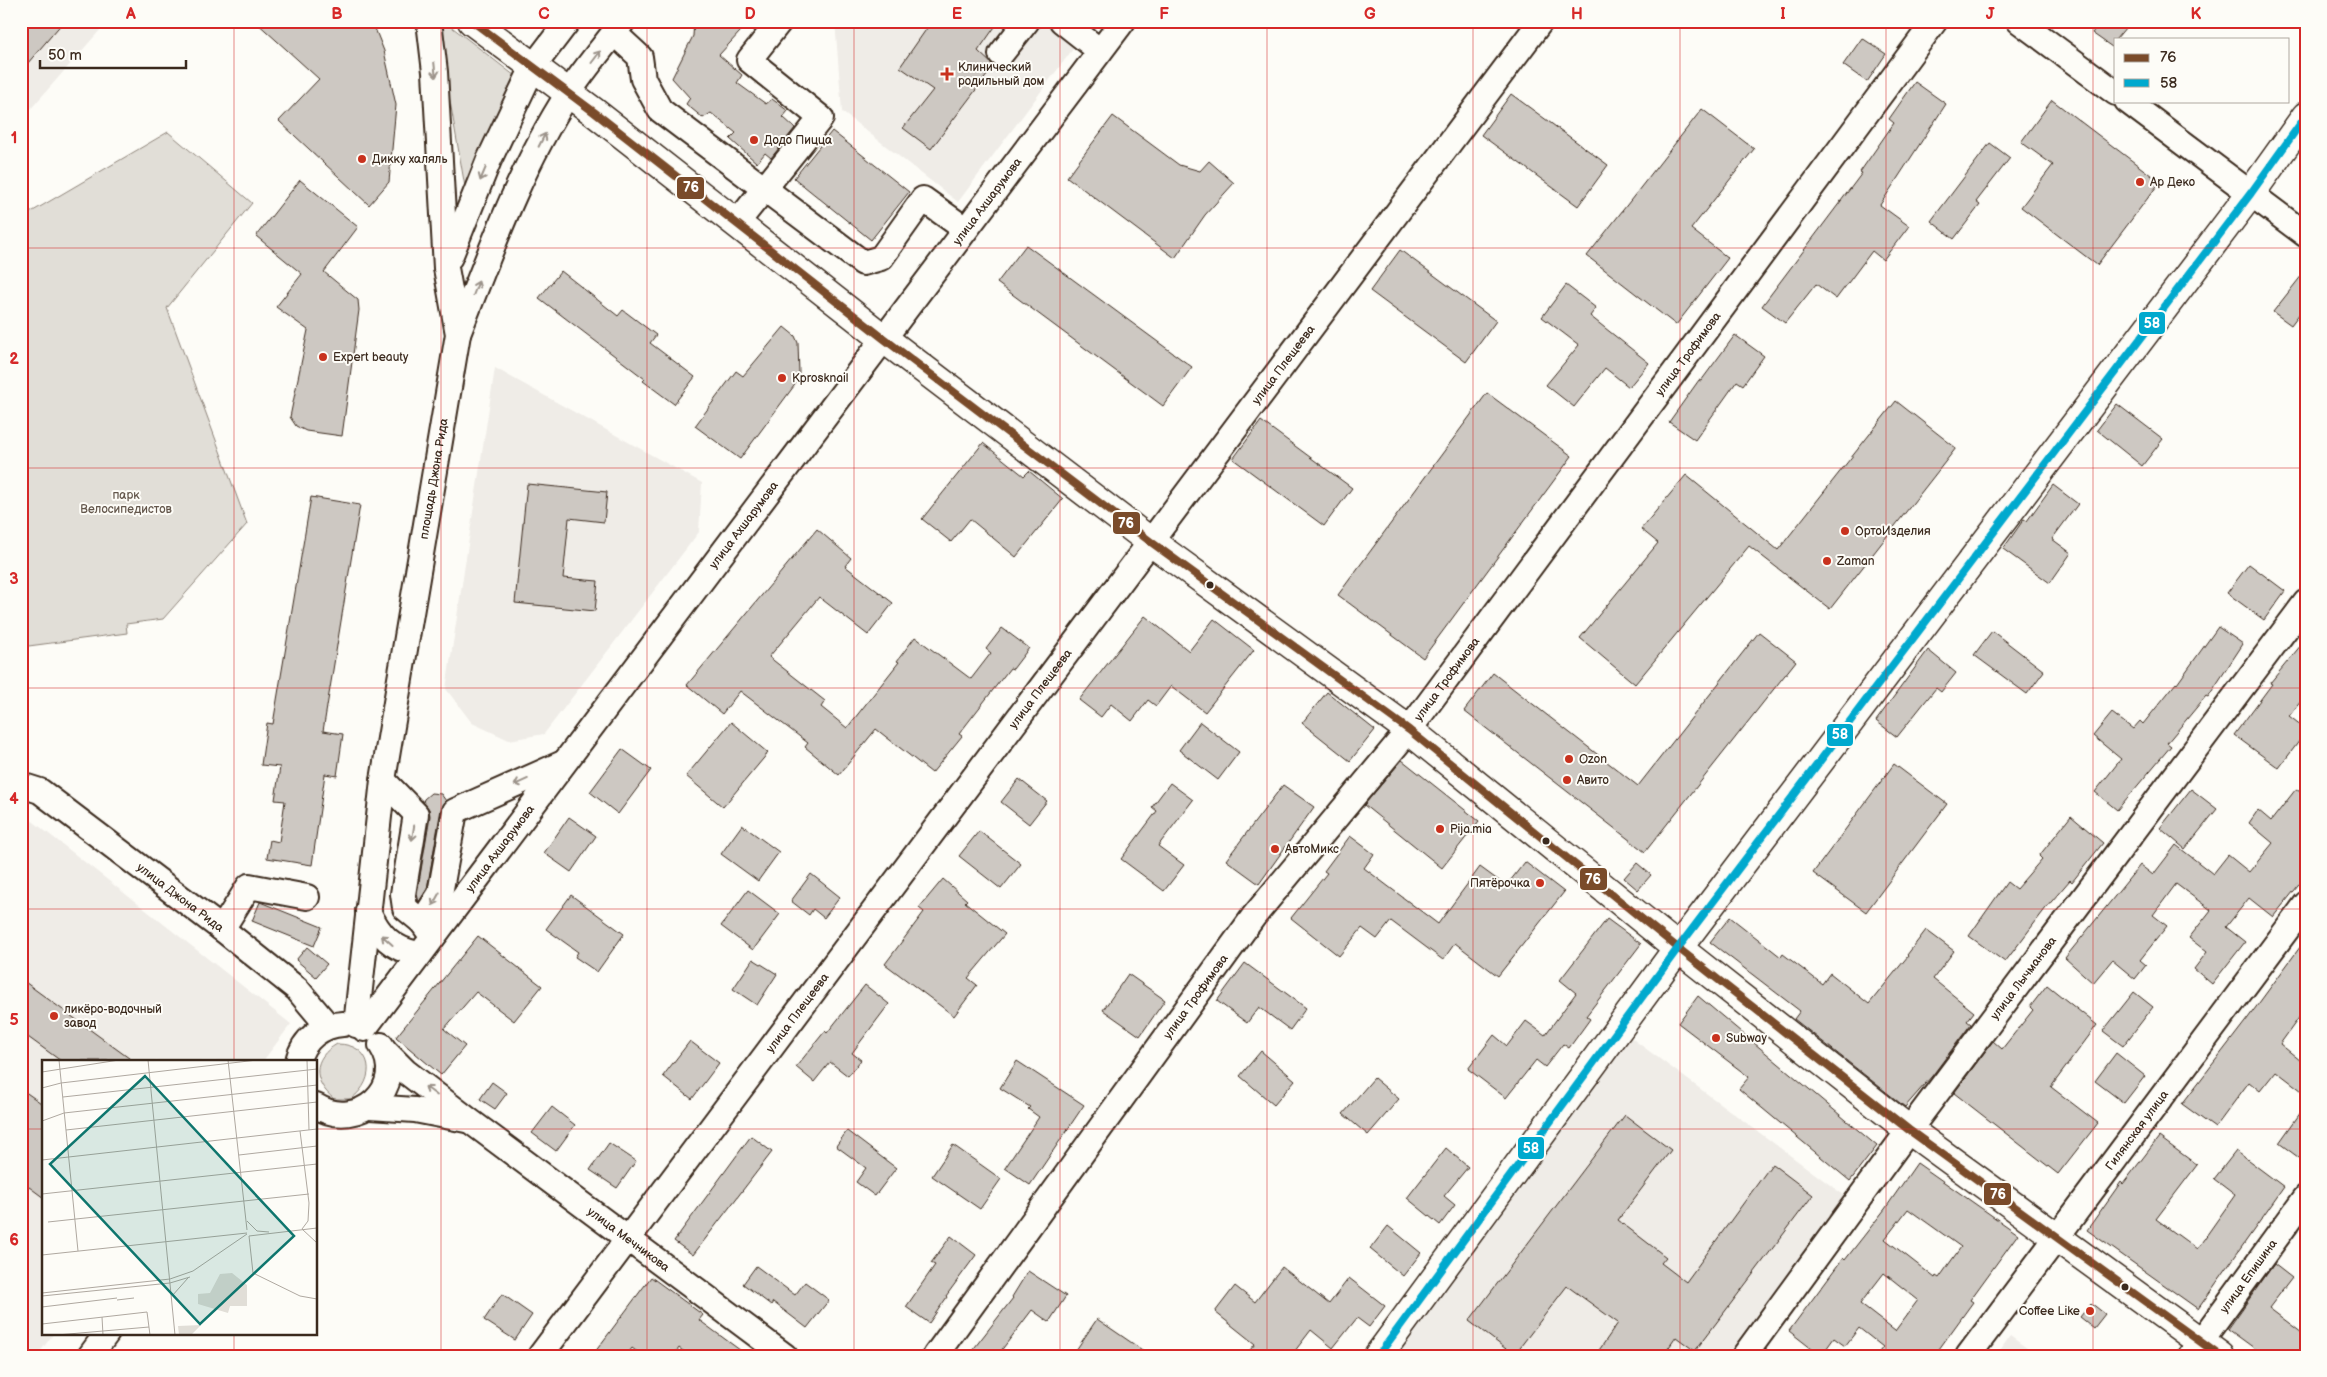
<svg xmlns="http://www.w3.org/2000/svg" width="2327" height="1377" viewBox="0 0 2327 1377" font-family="'Balsamiq Sans',sans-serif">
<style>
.built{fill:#efece7}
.green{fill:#e1ded7;stroke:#8e847a}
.building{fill:#cdc8c2;stroke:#3b2a1e;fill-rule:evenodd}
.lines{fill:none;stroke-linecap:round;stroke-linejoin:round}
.minor-casing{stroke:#3b2a1e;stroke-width:28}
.major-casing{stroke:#3b2a1e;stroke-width:31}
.minor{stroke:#fdfcf7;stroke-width:24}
.major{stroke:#fdfcf7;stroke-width:28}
.bus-1-casing{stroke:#fdfcf7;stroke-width:11}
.bus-2-casing{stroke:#fdfcf7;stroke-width:11}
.bus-1{stroke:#7a4b2a;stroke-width:8}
.bus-2{stroke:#00a9ce;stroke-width:8}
.oneway{stroke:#9c938a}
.grid{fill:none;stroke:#d62828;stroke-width:1;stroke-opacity:0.55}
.poi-dot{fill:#c8321e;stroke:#fdfcf7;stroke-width:2}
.bus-dot{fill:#3b2a1e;stroke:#fdfcf7;stroke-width:2}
.labels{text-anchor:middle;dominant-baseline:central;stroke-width:4;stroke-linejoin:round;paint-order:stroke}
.poi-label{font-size:12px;fill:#3b2a1e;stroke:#fdfcf7;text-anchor:start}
.street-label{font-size:12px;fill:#3b2a1e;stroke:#fdfcf7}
.park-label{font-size:12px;fill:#64574c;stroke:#fdfcf7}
.inset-road{fill:none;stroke:#afa8a0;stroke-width:1}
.view{fill:#0f766e;fill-opacity:0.15;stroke:#0f766e;stroke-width:2.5}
.inset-edge{fill:none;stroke:#3b2a1e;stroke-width:2.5}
.line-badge{stroke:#fdfcf7;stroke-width:2}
.badge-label{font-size:14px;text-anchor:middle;font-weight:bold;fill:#fff}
.neatline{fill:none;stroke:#d62828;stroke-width:2}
.grid-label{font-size:16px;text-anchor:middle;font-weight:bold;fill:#d62828}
</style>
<rect width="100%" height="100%" fill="#fdfcf7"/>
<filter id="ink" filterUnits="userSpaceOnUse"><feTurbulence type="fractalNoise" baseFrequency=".02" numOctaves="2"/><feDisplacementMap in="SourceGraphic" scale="10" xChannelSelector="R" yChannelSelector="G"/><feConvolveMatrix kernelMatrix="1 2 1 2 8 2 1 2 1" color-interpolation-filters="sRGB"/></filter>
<g filter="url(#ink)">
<path class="built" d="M21,21h87l-87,99z
M835,21h259l-136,181 -116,-90z
M495,368l207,115 -3,49 -155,202 -35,6 -37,-17 -26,-34z
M21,812l270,212 -28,37h-219v272h10l-17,23h-16z
M1630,1037l215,159 -119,160h-334z
M2010,1336l28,20h-42z"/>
<path class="green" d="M436,21h8l71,55 -50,111z
M168,132l84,71 -85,105 80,216 -84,95 -37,5 1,9 -106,14v-429z
M337,1044c36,0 41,35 14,55h-17c-22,-18 -22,-41 3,-55z"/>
<path class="building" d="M21,21h43l-43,50z
M255,21h117l12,30 12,54 -7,77 -20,23 -90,-84 40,-42z
M694,21h56l-31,34 23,20 -5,8 29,21 6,-5 16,12 -5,6 12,11 -24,30 -6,-5 -8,10 -27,-24 6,-6 -25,-20 -8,5 -17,-14 4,-6 -18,-20 21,-42z
M932,21h67l-21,30 16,15 -63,83 -28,-21 30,-38 -33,-23z
M2101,21h30l-15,18 -4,8 -20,-14z
M1862,38l24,16 -19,28 -24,-17z
M1915,82l31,22 -66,101 29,21 -26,34 -11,-9 -36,48 -20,-15 -31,39 -23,-17 100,-133 -2,-1 34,-49 -5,-4z
M1511,94l97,71 -30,41 -97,-71z
M2052,100l108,82 -63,83 -76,-58 32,-42 -32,-23z
M1702,109l52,40 -63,80 37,29 -52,67 -89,-69z
M1113,116l66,49 21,6 9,-10 25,22 -29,32 -30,43 -108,-81z
M832,131l77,61 -38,48 -77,-62z
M1990,143l20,15 -34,44 4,3 -26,34 -23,-18z
M300,180l58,47 -34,45 34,28 1,10 -17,126 -36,-5 -10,-5 -6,-9 18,-87 -32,-23 26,-33 -46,-38z
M1026,245l166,122 -29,39 -166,-123z
M1400,250l96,71 -30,41 -96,-71z
M2306,270v35l-15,20 -18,-13z
M561,271l57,45 5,-6 33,25 -6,8 45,34 -21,27 -31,-23 2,-2 -106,-81z
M1566,285l30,23 -6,8 59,47 -20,24 -24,-19 -31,39 -28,-22 33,-40 -37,-28z
M784,327l11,9 3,7 1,30 -5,13 -54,73 -45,-33 41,-55 7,5z
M1735,335l29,21 -21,29 -6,-4 -42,59 -26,-18 30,-42 2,1z
M1487,393l85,63 -149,202 -85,-63z
M1896,401l60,47 -126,161 -81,-63 -114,138 -55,-46 78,-95 -17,-14 45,-54 92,75z
M2117,404l46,35 -21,27 -45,-36z
M1261,421l91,67 -28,38 -91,-67z
M983,443l41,33 5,-5 34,28 -47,58 -46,-38 -19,23 -29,-23z
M527,484l80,8 -3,30 -35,-4 -6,60 35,3 -3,30 -80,-8z
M2053,485l25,19 -26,35 19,14 -21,30 -47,-34 21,-30 3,2z
M311,497l49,8 -37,226 20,3 -6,42 -12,-2 -13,91 -45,-7 3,-18 9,2 6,-41 -10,-1 5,-33 -19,-2 6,-42 6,1z
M817,529l34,29 -6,8 48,37 -25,32 -49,-38 -50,60 56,44 -4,6 26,21 52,-66 -2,-1 18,-24 56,42 20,-26 -5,-4 16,-21 27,20 -16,21 -3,-1 -51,66 3,2 -30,37 -56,-44 -37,46 -34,-28 3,-4 -68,-52 -18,23 -35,-29z
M2249,564l36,27 -21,29 -37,-27z
M1145,616l44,35 25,-32 40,31 -49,62 -34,-26 -15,20 -8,-6 -16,21 -21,-17 -10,13 -22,-17z
M2218,627l25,17 -35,53 -2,-1 -39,47 4,3 -54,64 -22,-18 26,-33 -28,-23 19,-23 21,16 7,-8 3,3 33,-41 1,1z
M1992,631l52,40 -17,23 -53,-39z
M1759,632l37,29 -151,191 -181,-141 29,-38 145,113z
M2306,639v56l-17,21 17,13v3l-27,36 -45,-33 38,-51 -2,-1z
M1928,650l28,23 -15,19 -5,-4 -39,49 -21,-16z
M1327,692l48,38 -25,31 -48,-38z
M731,722l37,31 -45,54 -37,-31z
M1200,722l39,30 -21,28 -39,-30z
M622,749l29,21 -33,44 -28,-22z
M1402,760l77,61 -37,47 -78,-63z
M1894,764l53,40 -81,108 -53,-39z
M1019,779l28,22 -18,23 -28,-22z
M1170,783l23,17 -35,46 26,19 -20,26 -43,-32 36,-48 -5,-4z
M1283,785l31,22 -55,77 -33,-24z
M2191,789l26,20 -32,40 -25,-21z
M2296,789l10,7v80l-33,41 -24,-19 -23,29 19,15 -33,42 -18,-15 13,-17 -18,-14 22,-28 -35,-26 -23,31 14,11 -27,34 6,5 -11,14 -23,-19 -19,23 -28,-25 75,-93 13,10 23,-30 37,29 15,-19 21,17 24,-29 -24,-20 9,-13 13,11z
M431,793l10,1 5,7 -5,8 -14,80 -8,13 -2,-8 13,-78 -1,-7 -6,-7 1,-3z
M2071,816l32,27 -31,39 -2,-2 -24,28 -41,54 -36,-26 38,-54 9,7 26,-30 -3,-3z
M569,817l27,19 -25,36 -27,-19z
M742,825l37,27 -21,29 -37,-27z
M979,831l42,33 -20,25 -42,-33z
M1350,836l24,18 -10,14 74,56 42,-57 26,19 19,-24 39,30 -66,84 -43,-33 -12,17 -52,-39 -14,18 -15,-11 -23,28 -48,-38 36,-45 -3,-2z
M1637,863l14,12 -13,15 -14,-12z
M811,874l29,23 -16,21 -11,-9 -4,6 -18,-14z
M943,879l24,21 -2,2 40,32 -37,44 9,7 -23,31 -69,-52 39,-52 -5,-4z
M748,890l32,24 -27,36 -32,-24z
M571,895l53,39 -27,38 -22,-15 3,-5 -32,-23z
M260,902l62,25 -8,19 -62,-25z
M1730,917l51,40 2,-3 39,30 8,-11 39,31 39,-48 -1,-1 19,-25 28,21 -21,28 41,33 -7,9 4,3 -39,52 -27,31 -111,-88 6,-8 -90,-69z
M1607,919l34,25 -55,72 4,3 -21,29 -6,-4 -18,23 -9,-7 -30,38 -38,-29 26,-34 13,11 19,-25 19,14 31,-42 -16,-13z
M478,936l64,50 -28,35 -38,-29 -32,37 21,17 -24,29 -45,-38z
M2306,939v69l-26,36 26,21v29l-30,-23 -16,20 -11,-9 -34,46 -33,-24 66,-86z
M307,947l20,17 -11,13 -20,-17z
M753,959l24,15 -20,31 -24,-16z
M1245,963l61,45 -16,22 -31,-23 -12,16 -30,-22z
M1128,974l37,26 -25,36 -37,-26z
M21,979l16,12 96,70h-72l-40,-29z
M865,985l24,19 -37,49 9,7 -13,16 -18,-14 -16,20 -18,-15 29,-36 2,2z
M2047,985l50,40 -46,62 47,36 -40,51 -104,-81 39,-52 9,8 31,-39 -3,-3z
M2134,992l19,15 -30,39 -20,-15z
M1698,996l179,150 -27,35 -111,-92 10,-12 -71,-54z
M690,1041l29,22 -27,36 -29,-23z
M1261,1051l34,29 -21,25 -34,-29z
M2116,1053l29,23 -21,27 -29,-22z
M1017,1061l67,44 -54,80 -25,-17 34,-51 -11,-8 2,-2 -30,-19z
M1374,1078l25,21 -31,36 -25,-21z
M492,1082l15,11 -12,16 -15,-10z
M21,1089l23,16v93l-23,-17z
M2306,1105v58l-27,-20z
M552,1107l23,18 -19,26 -24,-18z
M1625,1115l46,35 -53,70 48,37 -5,6 25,19 86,-118 41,31 -118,156 -19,-14 -13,19h-68l23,-33 -51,-37 -53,69 -45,-34z
M847,1131l49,37 -21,28 -19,-14 10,-14 -30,-22z
M751,1136l21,16 -79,103 -19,-14z
M2159,1137l38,28 -41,54 41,30 38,-54 -21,-16 22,-28 48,36 -86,122 -111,-79 34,-48 2,2z
M609,1143l27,18 -19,27 -27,-18z
M953,1145l48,34 -21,30 -48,-33z
M1446,1148l22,19 -24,29 11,9 -15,20 -33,-27z
M1917,1163l101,71 -48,66 3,2 -39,54h-58l7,-9 -24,-19 -14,18 -11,-8 -13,18 -32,-25 54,-73 2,2 40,-51zM1908,1209l53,38 -22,31 -3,-2 -1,2 -50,-39zM1884,1273l34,27 -23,31 -35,-27z
M1388,1226l33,27 -18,23 -33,-27z
M951,1236l25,19 -30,41 1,1 -18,26 -23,-16 29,-42 -4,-2z
M2274,1264l18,14 -23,30 37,28v20h-41l-37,-27z
M756,1266l39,29 10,-13 24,18 -22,28 -34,-26 -2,3 -28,-21z
M1282,1267l47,37 20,-26 36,28 -16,21 -12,-9 -24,30 -22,-18 -20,26h-46l10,-12 -40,-32 20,-26 20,16z
M1028,1271l38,25 -17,26 -17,-12 -35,46h-29l45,-58 -1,-1z
M651,1277l52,38 -4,5 49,36h-58l-11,-8 -6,8h-30l-11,-8 -6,8h-34z
M502,1294l30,21 -17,25 -31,-20z
M2091,1303l14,11 -11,14 -14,-11z
M1097,1319l54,37h-79z"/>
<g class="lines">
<g class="minor-casing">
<g id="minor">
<path d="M1062,21l38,30"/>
<path d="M2019,21l97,72"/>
<path d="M614,33l26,24 3,22 17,31 203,153 18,-5 42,-59 42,30"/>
<path d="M1001,54l26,-33"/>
<path d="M2127,101l179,134"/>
<path d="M736,224l85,-106 -72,-58 31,-39"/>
<path d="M450,257l39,-97 44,-93 35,-46"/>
<path d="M458,334c32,-81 62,-166 110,-240 16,-25 37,-49 55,-73"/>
<path d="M383,780l33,34 -13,80 2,14 17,14"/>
<path id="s1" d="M21,785l19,6 182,138 75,60 31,37"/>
<path d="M368,911c11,24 24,38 50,43"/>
<path d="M222,929l27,-43 58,11"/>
<path d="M432,936l-10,-14 18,-28 15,-83 108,-48"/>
<path id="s2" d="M356,1025l27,-245 75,-446 -12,-66 -11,-196 -6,-51"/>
<path id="s3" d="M364,1029l759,-1008"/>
<path id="s4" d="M385,1051l20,20 65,50 315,235"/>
<path d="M298,1061c5,-22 24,-36 45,-37"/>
<path d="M316,1106c42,26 93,-19 65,-61"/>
<path d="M370,1107l45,3 51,10"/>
<path d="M90,1356l17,-23"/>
<path id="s5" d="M540,1356l1001,-1335"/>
<path id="s6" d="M935,1356l319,-440 155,-186 526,-709"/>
<path id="s7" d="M1744,1356l165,-226 397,-528"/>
<path id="s8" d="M1968,1356l338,-452"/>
<path id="s9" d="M2190,1356l116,-159"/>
</g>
</g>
<g class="major-casing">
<path id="major" d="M472,21l122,91 289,226 268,204 258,188 269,218 231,182 311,226
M1378,1356l300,-408 573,-755 55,-77"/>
</g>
<use href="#minor" class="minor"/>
<use href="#major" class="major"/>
<g class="bus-1-casing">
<path id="bus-1" d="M472,21l122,91 289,226 268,204 258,188 269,218 231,182 311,226"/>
</g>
<g class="bus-2-casing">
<path id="bus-2" d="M1378,1356l300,-408 573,-755 55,-77"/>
</g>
<use href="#bus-1" class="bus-1"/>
<use href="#bus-2" class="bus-2"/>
</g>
<defs><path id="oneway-shaft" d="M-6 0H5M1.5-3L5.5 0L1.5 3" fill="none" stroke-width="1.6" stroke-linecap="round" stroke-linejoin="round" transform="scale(1.25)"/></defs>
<g class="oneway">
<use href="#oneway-shaft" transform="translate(596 57) rotate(-53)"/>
<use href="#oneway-shaft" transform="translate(435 70) rotate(84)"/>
<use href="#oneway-shaft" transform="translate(542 140) rotate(-63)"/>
<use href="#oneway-shaft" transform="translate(483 174) rotate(113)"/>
<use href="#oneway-shaft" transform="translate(476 288) rotate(-69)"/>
<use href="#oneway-shaft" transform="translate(521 782) rotate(156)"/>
<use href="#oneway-shaft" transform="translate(413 833) rotate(99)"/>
<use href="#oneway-shaft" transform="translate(436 899) rotate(119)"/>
<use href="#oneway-shaft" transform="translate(387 940) rotate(-138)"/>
<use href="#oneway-shaft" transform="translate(431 1091) rotate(-143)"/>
</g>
</g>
<path class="grid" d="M234,21v1040M441,21v1335M647,21v1335M854,21v1335M1060,21v1335M1267,21v1335M1473,21v1335M1680,21v1335M1886,21v1335M2093,21v1335M21,248h2285M21,468h2285M21,688h2285M21,909h2285M21,1129h23M316,1129h1990M234,1333v23"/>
<g class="poi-dot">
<path d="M944.5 66.5h5v5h5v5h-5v5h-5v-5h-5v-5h5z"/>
<circle cx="754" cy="140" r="5"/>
<circle cx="362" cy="159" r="5"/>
<circle cx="2140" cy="182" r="5"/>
<circle cx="323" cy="357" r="5"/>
<circle cx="782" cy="378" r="5"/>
<circle cx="1845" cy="531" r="5"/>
<circle cx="1827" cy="561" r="5"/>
<circle cx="1569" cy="759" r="5"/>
<circle cx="1567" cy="780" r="5"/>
<circle cx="1440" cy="829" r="5"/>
<circle cx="1275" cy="849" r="5"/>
<circle cx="1540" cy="883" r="5"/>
<circle cx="54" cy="1016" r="5"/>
<circle cx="1716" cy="1038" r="5"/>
<circle cx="2090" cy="1311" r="5"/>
</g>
<g class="bus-dot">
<circle cx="1210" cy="585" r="4.5"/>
<circle cx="1546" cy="841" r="4.5"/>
<circle cx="2125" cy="1287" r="4.5"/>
</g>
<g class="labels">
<g class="poi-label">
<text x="958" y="67">Клинический<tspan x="958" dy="14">родильный дом</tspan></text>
<text x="764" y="140">Додо Пицца</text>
<text x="372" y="159">Дикку халяль</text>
<text x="2150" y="182">Ар Деко</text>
<text x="333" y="357">Expert beauty</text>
<text x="792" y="378">Kprosknail</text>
<text x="1855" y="531">ОртоИзделия</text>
<text x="1837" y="561">Zaman</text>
<text x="1579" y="759">Ozon</text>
<text x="1577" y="780">Авито</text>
<text x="1450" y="829">Pija.mia</text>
<text x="1285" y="849">АвтоМикс</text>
<text x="1530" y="883" text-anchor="end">Пятёрочка</text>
<text x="64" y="1009">ликёро-водочный<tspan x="64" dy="14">завод</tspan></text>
<text x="1726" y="1038">Subway</text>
<text x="2080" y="1311" text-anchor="end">Coffee Like</text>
</g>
<g class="street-label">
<text stroke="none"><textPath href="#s3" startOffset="1036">улица Ахшарумова</textPath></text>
<text stroke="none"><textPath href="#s6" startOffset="1254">улица Трофимова</textPath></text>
<text stroke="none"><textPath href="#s5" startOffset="1239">улица Плещеева</textPath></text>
<text stroke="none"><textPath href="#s2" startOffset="552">площадь Джона Рида</textPath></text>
<text stroke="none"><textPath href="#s3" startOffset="631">улица Ахшарумова</textPath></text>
<text stroke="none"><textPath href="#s6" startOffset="849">улица Трофимова</textPath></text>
<text stroke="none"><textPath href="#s5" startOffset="834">улица Плещеева</textPath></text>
<text stroke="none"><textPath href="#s3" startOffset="226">улица Ахшарумова</textPath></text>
<text stroke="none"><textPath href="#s1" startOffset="196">улица Джона Рида</textPath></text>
<text stroke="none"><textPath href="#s7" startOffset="470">улица Лычманова</textPath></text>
<text stroke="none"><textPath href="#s6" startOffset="444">улица Трофимова</textPath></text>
<text stroke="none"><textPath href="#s5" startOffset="429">улица Плещеева</textPath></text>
<text stroke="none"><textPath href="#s8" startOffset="282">Гилянская улица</textPath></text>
<text stroke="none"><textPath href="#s4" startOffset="308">улица Мечникова</textPath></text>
<text stroke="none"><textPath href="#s9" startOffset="99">улица Епишина</textPath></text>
</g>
<g class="park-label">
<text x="126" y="495">парк<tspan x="126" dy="14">Велосипедистов</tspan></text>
</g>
</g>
<g transform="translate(42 1060)">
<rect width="275" height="275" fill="#fdfcf7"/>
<path d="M190,213l15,12v21h-17l-2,7 -30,-9v-10l12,-1 10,-19zM159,265l-10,10h-12l-1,-9z" fill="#e1ded7"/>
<path class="inset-road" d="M17,0l19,191M106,0l27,275M186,0l19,170M265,0l2,70M0,12l77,-12M0,28l19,-5 196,-23M21,37l254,-28M0,61l22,-8 253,-28M24,70l251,-28M258,71l9,72 -1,18 -6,8M197,95l78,-9M0,100l275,-31M0,134l275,-30M205,161l10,10 12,1M6,162l261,-28M260,169l15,14M207,176l4,37 47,23 17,3M207,176l68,-8M0,195l205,-22M151,211l54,-37M0,233l128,-14 23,-8M0,236l128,-13 20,-6M130,236l16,-18M75,240l17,-2M0,247l75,-9M60,257l1,18M0,264l105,-12 3,23M15,275l92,-8"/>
<path class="view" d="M103,16l149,160 -94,88 -150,-160z"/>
<rect width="275" height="275" class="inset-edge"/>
</g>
<g class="line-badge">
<rect x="676" y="176" width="29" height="24" rx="5" fill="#7a4b2a"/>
<rect x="2138" y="311" width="28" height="24" rx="5" fill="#00a9ce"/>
<rect x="1112" y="511" width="29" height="24" rx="5" fill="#7a4b2a"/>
<rect x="1826" y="723" width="28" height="24" rx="5" fill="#00a9ce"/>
<rect x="1579" y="867" width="29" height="24" rx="5" fill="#7a4b2a"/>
<rect x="1517" y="1136" width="28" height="24" rx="5" fill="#00a9ce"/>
<rect x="1983" y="1182" width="29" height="24" rx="5" fill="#7a4b2a"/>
</g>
<g class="badge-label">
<text x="691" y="192">76</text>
<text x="2152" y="328">58</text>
<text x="1126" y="528">76</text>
<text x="1840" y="739">58</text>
<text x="1593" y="884">76</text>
<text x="1531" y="1153">58</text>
<text x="1998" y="1199">76</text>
</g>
<rect width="2327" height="1377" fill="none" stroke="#fdfcf7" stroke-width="55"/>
<rect x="2114" y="38" width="175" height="65" fill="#fdfcf7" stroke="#afa8a0"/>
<rect x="2124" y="54" width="25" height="8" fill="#7a4b2a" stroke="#afa8a0"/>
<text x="2160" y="62" font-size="15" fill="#3b2a1e">76</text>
<rect x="2124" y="79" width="25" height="8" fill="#00a9ce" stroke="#afa8a0"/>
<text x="2160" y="88" font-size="15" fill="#3b2a1e">58</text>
<path d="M40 60v8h146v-8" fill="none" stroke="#3b2a1e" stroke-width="2.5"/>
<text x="48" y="60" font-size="15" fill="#3b2a1e" stroke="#fdfcf7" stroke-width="4" paint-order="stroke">50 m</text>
<rect x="28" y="28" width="2272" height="1322" class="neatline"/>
<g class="grid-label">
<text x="131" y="19">A</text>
<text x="337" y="19">B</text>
<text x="544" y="19">C</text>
<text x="750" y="19">D</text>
<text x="957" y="19">E</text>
<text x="1164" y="19">F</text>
<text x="1370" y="19">G</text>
<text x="1577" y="19">H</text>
<text x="1783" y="19">I</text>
<text x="1990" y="19">J</text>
<text x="2196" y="19">K</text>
<text x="14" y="143">1</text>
<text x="14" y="364">2</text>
<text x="14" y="584">3</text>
<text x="14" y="804">4</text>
<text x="14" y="1025">5</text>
<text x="14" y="1245">6</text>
</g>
</svg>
